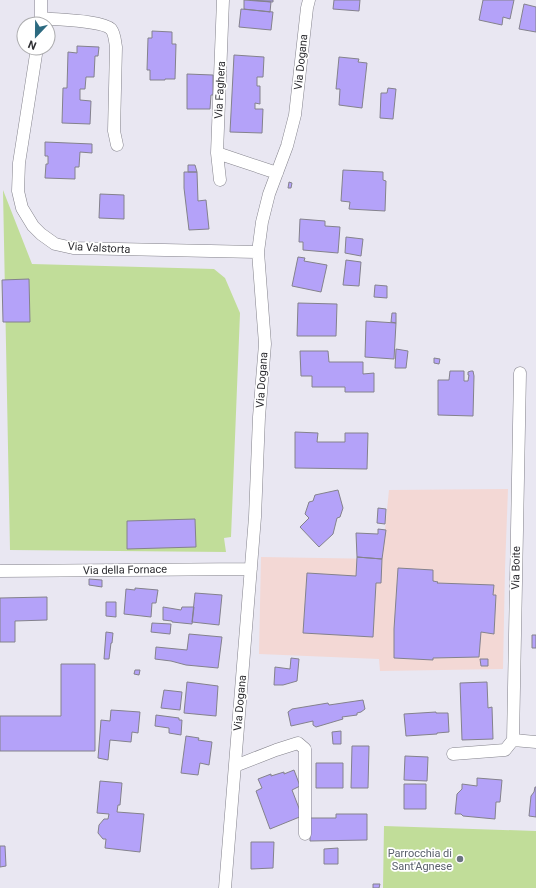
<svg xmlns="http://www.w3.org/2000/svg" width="536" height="888" viewBox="0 0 536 888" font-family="Roboto,sans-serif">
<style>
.industrial{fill:#f3d8d5}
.green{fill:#c1dd99}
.building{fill:#b4a2f9;stroke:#84828c}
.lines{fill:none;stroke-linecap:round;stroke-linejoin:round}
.minor-casing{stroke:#83828b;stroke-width:13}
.minor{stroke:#fff;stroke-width:12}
.worship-dot{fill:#6b7280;stroke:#fff;stroke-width:1.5}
.labels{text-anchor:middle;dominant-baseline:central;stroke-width:3.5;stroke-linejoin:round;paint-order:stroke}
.street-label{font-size:11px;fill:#2d2d31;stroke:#fff}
.worship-label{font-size:11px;fill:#5b616d;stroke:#fff;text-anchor:end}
</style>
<rect width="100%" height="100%" fill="#e9e7f2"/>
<path class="industrial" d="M508,489l-3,80 -2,100 -123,2 -1,-12 -120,-5 2,-97 121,2 7,-69z"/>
<path class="green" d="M3,190l29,74 182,5 11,9 15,35 -9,224 -7,1 2,14 -216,-2z
M384,826l152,5v57h-153z"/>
<path class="building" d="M244,0l27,2 -1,10 -26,-3z
M252,0h21v2z
M334,0h26l-1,11 -26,-2z
M483,0h31l-4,19 -7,-2 -1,8 -23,-5z
M524,4l12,3v25l-17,-3z
M241,9l32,3 -2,18 -32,-3z
M152,31l20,1v12h4l-1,35h-10v1h-15v-10h-3l1,-32h4z
M77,46l22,1 -1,9h-3l-1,21h-8l-1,12h-5v11l11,1 -1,23 -28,-1 1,-35h4l1,-36 9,1z
M234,55l30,2 -1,20h-6v9h3v18l-5,-1v6h8l-1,24 -32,-1z
M339,57l20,2 -1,3 9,1 -5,45 -23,-3 1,-16h-4z
M187,74l26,1v20h-2l-1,14h-23z
M388,88l8,1 -3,30 -13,-1 1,-25h6z
M45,142l47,2v9l-12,-1 -1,15h-4v12l-30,-1 1,-14h2v-8h-3z
M188,165h7l2,7h-9z
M343,170l40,2v8l3,1 -1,30 -36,-2 1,-7 -9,-1z
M184,172h13l1,29 8,-1 3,29 -20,1 -5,-42z
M289,182l3,1 -1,5h-3z
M100,194l24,1v24l-25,-1z
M300,219l25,2v5l15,1 -2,26 -35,-3v-8h-4z
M346,237l17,2 -2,17 -16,-3z
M298,257l7,1 -1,3 23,4 -6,27 -29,-6z
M346,260l15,2 -2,24 -16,-1z
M29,279l1,43h-27l-1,-42z
M375,285l12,1v12l-13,-1z
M298,303l39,1 -1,32h-39z
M392,313h4v10l-5,-1z
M366,321l30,2 -2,36 -29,-2z
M396,349l12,2 -2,17h-11z
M300,351h28l1,11h34v12l11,-1v19h-29v-5h-33v-11h-11z
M434,358l6,1 -1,5 -5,-1z
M450,371h14v10h4l1,-6h-1v-3l3,-1h2l1,5 -1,40 -35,-1v-35h11z
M295,432l23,1 -1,9h28v-9h23l-1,36 -72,-1z
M338,490l5,18 -3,9 -3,1 -4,16 -14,13 -19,-20 9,-9 -4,-4 4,-12 4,-1 2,-6z
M378,508l8,1 -1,15 -8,-1z
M195,519l1,28 -69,2v-28z
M378,529l8,1 -4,29 -25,-2 -1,-24 22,1z
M357,557l25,2 -1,24h-5l-3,54 -70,-4 4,-60 49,3z
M398,568l35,2v11l5,1 -1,1 57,2 -1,10h3l-2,39 -13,-2 -2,25 -46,1v2l-39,-2v-29z
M89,579l13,1v7l-13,-2z
M135,588l23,2 -2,13h-4l-1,14 -27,-3 2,-25 9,1z
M195,593l27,2 -3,30 -27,-3z
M47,597v23l-32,1v21h-15v-44z
M106,602h10v15l-10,-1z
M163,607l18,3 1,-3h12l-2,17 -20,-2v-1l-9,-1z
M152,623l19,1 -1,10 -19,-2z
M106,632l7,1 -1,10h-1l-2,16h-5z
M189,634l33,3 -4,31 -32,-3 -15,-4 -16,-2 1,-12 31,3z
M532,635h4v13h-4z
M291,658l8,1 -2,22 -14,4h-9l1,-18 15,2z
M480,659h8v7h-7z
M61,664h34v87h-95v-35h61z
M135,670h5l-1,5 -5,-1z
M187,682l31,4 -2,30 -32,-3z
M487,682l1,26 4,-1 1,32 -31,1 -2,-57z
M164,690l18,2 -2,18 -19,-2z
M363,700l2,9 -4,3 -4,1v2l-15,2 1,2 -27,8 -3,-2v-4l-22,5 -3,-14 4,-3 36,-6 1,2z
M111,710l29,2 -2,21 -6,-1 -1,10 -21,-2 -2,20 -10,-2 3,-38 9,1z
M436,712v1h12l1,19 -12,1v1l-31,2 -2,-22z
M156,715l23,3v2h3l-1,15 -12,-2v-5l-14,-2z
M341,731v13h-8l-1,-12z
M186,736l13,2 -1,2 14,2 -3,23 -9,-2 -2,12 -17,-2z
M352,746h17l-1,42h-17z
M405,756l23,1 -1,24 -23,-1z
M316,763h27v25h-27z
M294,770l6,16 -8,4 10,26 -32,13 -14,-38 6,-3 -4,-9 13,-5v2l13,-4v2z
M477,778l25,2 -2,22h-4l-1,17 -32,-3 -2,-2h-6l2,-20 5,-5v-5l15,2z
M100,781l22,2 -2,22h-2l-1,7 27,2 -4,38 -35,-4 1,-9h-3l-5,-6 1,-8 5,-6h4l1,-5 -12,-1z
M404,784h22v25h-22z
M535,787h1v30l-7,-1 2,-20 3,-4z
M336,814h31v26l-57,1v-23h26z
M251,842h23l-1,26 -22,1z
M0,846h5l1,20 -6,1z
M338,848v16h-14v-15z
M373,884h7l-1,4h-6z"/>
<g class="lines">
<g class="minor-casing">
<path id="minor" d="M41,18c15,2 60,2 70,11 4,5 4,13 5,18l-2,84 3,14
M41,24v-24
M37,48l-18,115 -1,28 4,17 11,18 8,8 14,10 18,4 185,4
M217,153l60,20
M220,180l-3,-27 6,-153
M0,571l251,-2
M513,740l7,-367
M513,740l23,2
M453,754l52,-4 8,-10
M235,766l41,-16 22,-7 7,6v85
M225,888l30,-371 4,-100 6,-73 -7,-92 4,-30 7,-28 18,-48 8,-31 12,-107 2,-8"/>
</g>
<use href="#minor" class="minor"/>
</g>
<circle class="worship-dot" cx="460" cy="859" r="4"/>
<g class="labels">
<g class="street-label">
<text transform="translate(301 62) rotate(-84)">Via Dogana</text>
<text transform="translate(220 90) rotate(-87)">Via Faghera</text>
<text transform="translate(99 248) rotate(3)">Via Valstorta</text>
<text transform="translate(262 380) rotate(-86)">Via Dogana</text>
<text transform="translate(516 568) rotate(-89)">Via Boite</text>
<text transform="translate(125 570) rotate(-1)">Via della Fornace</text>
<text transform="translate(240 703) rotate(-85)">Via Dogana</text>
</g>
<g class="worship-label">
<text x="452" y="853">Parrocchia di<tspan x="452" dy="13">Sant'Agnese</tspan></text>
</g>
</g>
<g transform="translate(36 36) rotate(202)"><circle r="19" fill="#ffffff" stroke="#ababad"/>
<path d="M0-3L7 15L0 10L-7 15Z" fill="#2c6a80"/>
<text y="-6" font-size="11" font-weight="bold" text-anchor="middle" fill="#2d2d31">N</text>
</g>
</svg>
